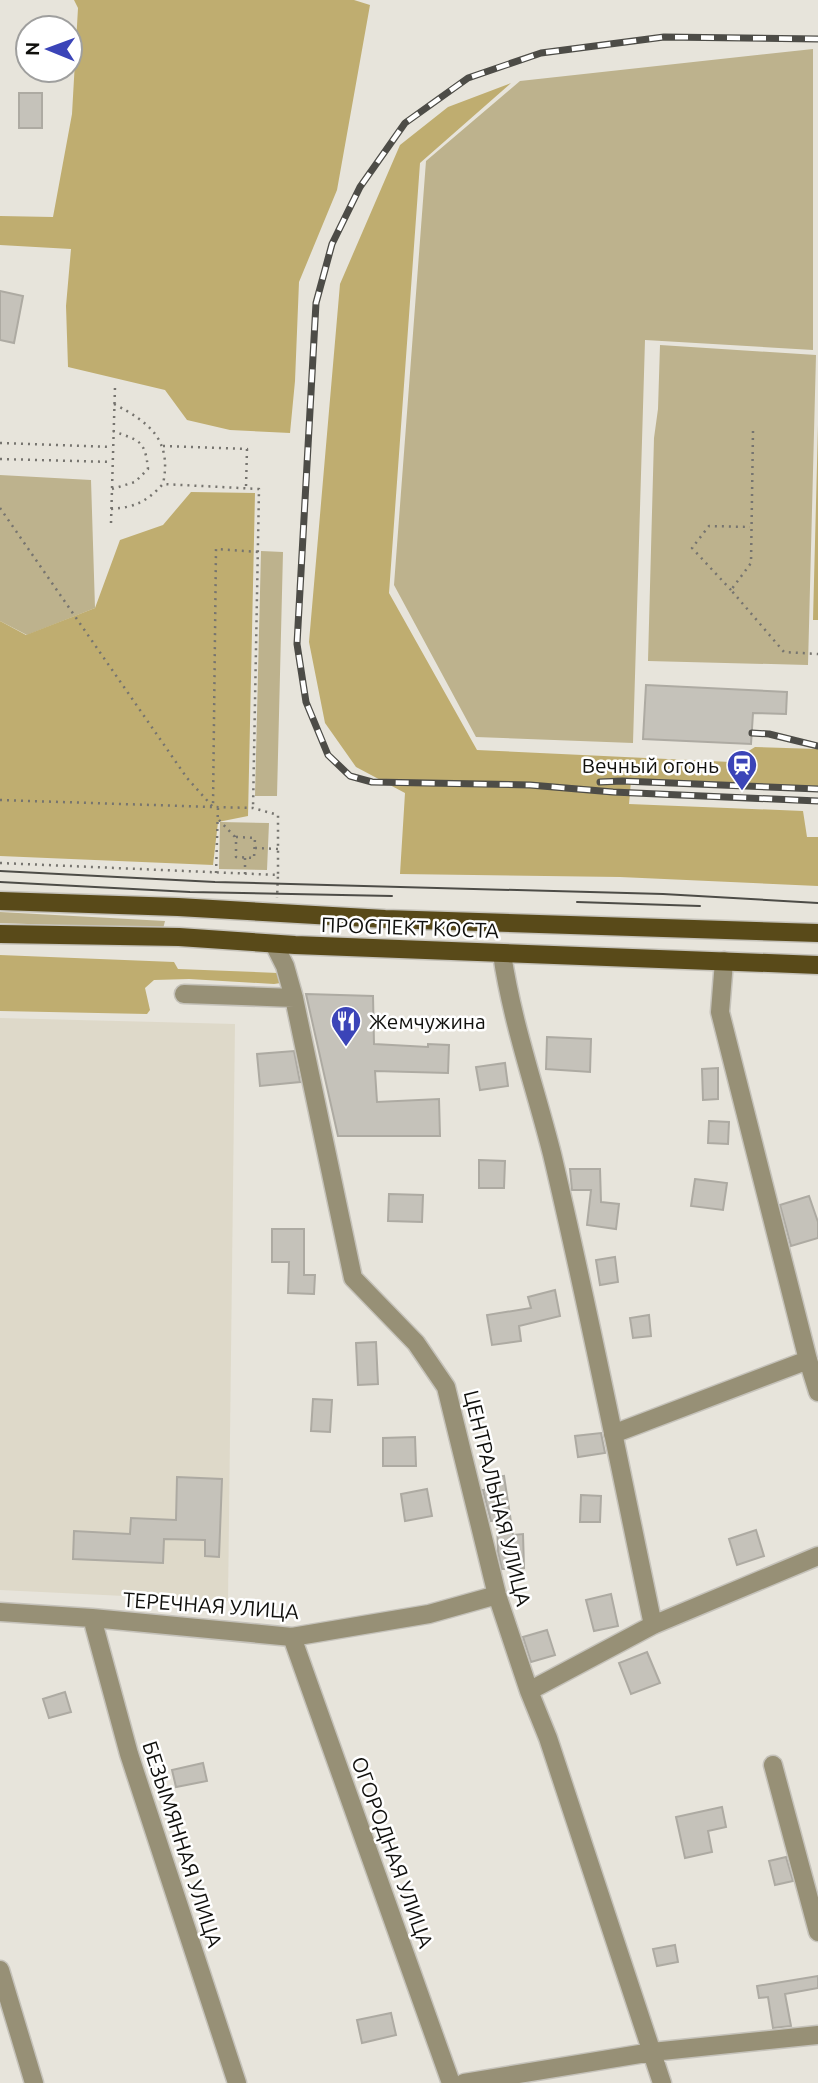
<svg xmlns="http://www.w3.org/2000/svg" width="818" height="2083" viewBox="0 0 818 2083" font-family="Ubuntu,sans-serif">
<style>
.built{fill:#ded9c9}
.green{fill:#bdb28d}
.forest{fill:#bfad70}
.building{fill:#c5c2ba;stroke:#adaaa2;stroke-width:2}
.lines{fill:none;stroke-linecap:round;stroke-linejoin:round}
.minor-casing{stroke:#c5c2ba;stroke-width:21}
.major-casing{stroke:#c5c2ba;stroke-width:21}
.path{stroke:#76746f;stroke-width:2.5;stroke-dasharray:2 5;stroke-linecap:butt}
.minor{stroke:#979076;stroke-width:18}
.major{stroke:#594a19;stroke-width:18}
.tram{stroke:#4d4c47;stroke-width:2}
.rail-casing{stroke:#4d4c47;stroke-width:7}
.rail{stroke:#fff;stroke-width:4.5;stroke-dasharray:13;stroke-linecap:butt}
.labels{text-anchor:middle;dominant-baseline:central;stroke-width:5;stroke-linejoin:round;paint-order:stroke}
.poi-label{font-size:21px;fill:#10100d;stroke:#fff;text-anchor:end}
.street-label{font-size:21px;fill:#10100d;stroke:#fff}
</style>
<rect width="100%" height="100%" fill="#e7e4db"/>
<path class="built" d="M0,1018l235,6 -7,577 -228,-11z"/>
<path class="green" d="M813,49v301l-168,-10 -12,403 -157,-6 -82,-152 32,-424 94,-80z
M660,345l156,10 -8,310 -160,-4 6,-223 4,-29z
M0,475l91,5 4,128 -68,27 -27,-14z
M261,551l22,1 -6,244h-22z
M220,822l49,1 -2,47 -48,-1z
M0,912l165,9 -2,8 -163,-6z"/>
<path class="forest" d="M74,0h280l16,5 -33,185 -38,92 -4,99 -5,52 -60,-3 -43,-10 -22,-30 -97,-23 -2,-61 5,-57 -71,-4v-29l53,1 19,-103 6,-106z
M511,83l-91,80 -31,430 88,157 254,12 24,-15 63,2v37l-89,-3 -35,2 -63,-4 -2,23 174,7 4,26h11v49l-198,-9 -220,-3 5,-81 -49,-26 -31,-44 -16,-81 31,-358 60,-139 48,-38z
M818,425v195h-5z
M191,492l64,1 -7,323 -30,6 -5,43 -213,-9v-235l26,14 69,-27 25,-68 43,-15z
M0,955l174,7 4,7 100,4 4,4 -1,6 -7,1 -85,-5 -35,1 -9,8 5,22 -3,4 -147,-3z"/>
<path class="building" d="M19,93h23v35h-23z
M0,291l23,5 -9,47 -14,-3z
M646,685l141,7 -1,22 -33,-1 -2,31 -108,-5z
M306,994l67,2 1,48 54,3v-3l21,1 -1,28 -73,-2 2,31 62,-3 1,37h-102z
M547,1037l44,2 -1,33 -44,-3z
M294,1051l6,31 -40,4 -3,-32z
M505,1063l3,23 -28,4 -4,-23z
M718,1068v31l-15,1 -1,-31z
M709,1121l20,1 -1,22 -20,-1z
M479,1160l26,1 -1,27h-25z
M570,1169h30l1,33 18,2 -3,25 -29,-4 4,-35h-19z
M695,1179l32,4 -4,27 -32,-4z
M389,1194l34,1 -1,27 -34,-1z
M809,1196l9,26v16l-27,8 -11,-41z
M272,1229h32v46h11l-1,19 -26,-1 1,-31h-17z
M615,1257l3,25 -18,3 -4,-25z
M555,1290l5,26 -41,10 2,15 -29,4 -5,-30 44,-7 -3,-11z
M649,1315l2,21 -18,2 -3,-20z
M376,1342l2,42 -20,1 -2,-42z
M313,1399l19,1 -2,32 -19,-1z
M601,1433l4,20 -27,4 -3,-21z
M415,1437l1,29h-33v-28z
M504,1476l9,59 10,-1 1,34 -22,1 -4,-17 -1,-32 -6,1 -8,-31h2v-11z
M177,1477l45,2 -3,78 -14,-1v-16l-41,-1 -1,24 -90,-4 1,-28 56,3 1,-16 45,2z
M427,1489l5,27 -27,5 -4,-27z
M581,1495l20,1 -1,26h-20z
M756,1530l8,26 -27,9 -8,-26z
M611,1594l7,32 -24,5 -8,-31z
M547,1630l8,25 -24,7 -8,-25z
M647,1652l13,31 -29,11 -12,-31z
M65,1692l6,20 -22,6 -6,-19z
M203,1763l4,18 -31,6 -4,-17z
M722,1807l4,20 -18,4 4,21 -27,6 -9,-41z
M786,1857l7,24 -18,4 -6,-24z
M675,1945l3,17 -21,4 -4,-17z
M818,1976v12l-33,6 6,32 -18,2 -5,-31 -9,1 -2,-12z
M391,2013l5,22 -34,8 -5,-23z"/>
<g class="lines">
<g class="minor-casing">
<path id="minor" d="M274,944l11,22 9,32 59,280 63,65 30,44 51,208 32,96 19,47 114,345
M502,954c10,68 33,133 50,200 37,156 68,314 101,471
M724,961l-4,51 88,348 10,32
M184,994l110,4
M613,1434l195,-74
M0,1612l92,6 200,19 137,-23 68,-19
M92,1618l37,136 108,329
M292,1637l159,446
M529,1691l124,-66 165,-69
M773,1765l45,167
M0,1970l34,113
M464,2083l188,-31 166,-17"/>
</g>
<g class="major-casing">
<path id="major" d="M0,901l178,6 207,12 433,14
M0,934l179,3 116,8 523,20"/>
</g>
<path class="path" d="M114,404c37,19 58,37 49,80
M753,431l-2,132 -20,27 53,62 34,2
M0,443l112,4
M163,446l84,3 -1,38
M0,459l112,3
M112,489l23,-7 13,-13c-3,-30 -9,-28 -35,-38
M0,508l187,270 26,29 40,1 25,7v60
M111,509c25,-2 35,-7 52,-25l96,5 -6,319
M111,523l4,-136
M731,590l-39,-42 17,-22 41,1
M0,800l213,7 3,-258 42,3
M219,820l17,18
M236,837l19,1 -1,20 -18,-1z
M255,848l24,1
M0,863l278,12 -1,23
M216,873l2,-66
M245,874v-16"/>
<use href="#minor" class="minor"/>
<use href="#major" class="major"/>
<path class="tram" d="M0,871l215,11 448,12 155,9
M0,882l190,10 202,4
M577,902l123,4"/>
<g class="rail-casing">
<path id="rail" d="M818,39l-154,-2 -123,16 -73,25 -63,45 -45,64 -28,57 -16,59 -19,341 9,58 22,53 22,21 22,6 158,3 83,7 205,9
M752,733l17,1 49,12
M600,782l22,-1 196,8"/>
</g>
<use href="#rail" class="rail"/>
</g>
<defs>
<g id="station-pin" transform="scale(1.575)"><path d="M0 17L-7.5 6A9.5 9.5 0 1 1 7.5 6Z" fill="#3b44b8" stroke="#fff"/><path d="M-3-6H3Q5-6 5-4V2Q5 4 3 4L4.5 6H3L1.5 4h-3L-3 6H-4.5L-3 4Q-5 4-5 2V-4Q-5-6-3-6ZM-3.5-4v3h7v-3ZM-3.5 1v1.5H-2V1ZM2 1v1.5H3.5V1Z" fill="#fff"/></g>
<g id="restaurant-pin" transform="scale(1.575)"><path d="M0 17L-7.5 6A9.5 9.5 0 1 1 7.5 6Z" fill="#3b44b8" stroke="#fff"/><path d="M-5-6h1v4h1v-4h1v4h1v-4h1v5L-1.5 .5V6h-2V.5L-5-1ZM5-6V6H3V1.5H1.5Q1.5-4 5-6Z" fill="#fff"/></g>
</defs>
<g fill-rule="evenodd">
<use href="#station-pin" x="742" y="765"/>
<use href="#restaurant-pin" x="346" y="1021"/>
</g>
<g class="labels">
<g class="poi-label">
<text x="719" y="765">Вечный огонь</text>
<text x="369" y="1021" text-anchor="start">Жемчужина</text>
</g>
<g class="street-label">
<text transform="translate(410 927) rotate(2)">ПРОСПЕКТ КОСТА</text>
<text transform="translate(498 1498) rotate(76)">ЦЕНТРАЛЬНАЯ УЛИЦА</text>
<text transform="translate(211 1605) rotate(4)">ТЕРЕЧНАЯ УЛИЦА</text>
<text transform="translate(183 1844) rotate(72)">БЕЗЫМЯННАЯ УЛИЦА</text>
<text transform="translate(393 1852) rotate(70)">ОГОРОДНАЯ УЛИЦА</text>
</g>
</g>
<g transform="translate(49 49) rotate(271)"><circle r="33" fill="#ffffff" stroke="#9f9f9e" stroke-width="2"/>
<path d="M0-5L12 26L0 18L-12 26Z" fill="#3b44b8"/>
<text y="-10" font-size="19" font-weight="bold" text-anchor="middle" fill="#10100d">N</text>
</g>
</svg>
